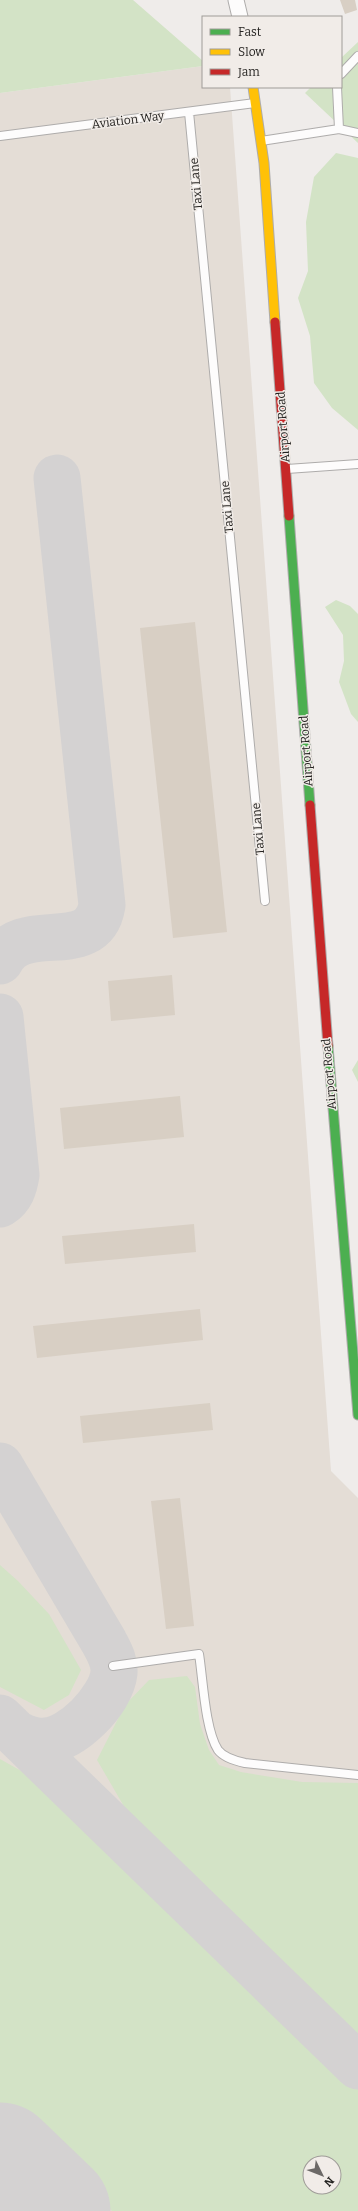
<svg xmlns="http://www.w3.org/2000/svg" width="358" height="2211" viewBox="0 0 358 2211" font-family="Bitter,serif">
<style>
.built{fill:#e4ddd6;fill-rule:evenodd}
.green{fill:#d3e3c6;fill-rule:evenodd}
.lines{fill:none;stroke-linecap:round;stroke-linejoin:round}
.taxiway{stroke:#d4d2d2;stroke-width:47}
.runway{stroke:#d4d2d2;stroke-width:117}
.building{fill:#d8cfc4}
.lane-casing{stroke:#aeacab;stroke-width:10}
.street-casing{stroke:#aeacab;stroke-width:17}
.fast-casing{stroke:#aeacab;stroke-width:11}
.slow-casing{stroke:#aeacab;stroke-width:11}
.jam-casing{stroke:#aeacab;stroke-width:11}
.lane{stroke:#fdfcfc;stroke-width:8}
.street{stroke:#fdfcfc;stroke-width:15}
.fast{stroke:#4caf50;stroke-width:9}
.slow{stroke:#ffc107;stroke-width:9}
.jam{stroke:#c62828;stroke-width:9}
.labels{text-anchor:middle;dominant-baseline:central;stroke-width:3;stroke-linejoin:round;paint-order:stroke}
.street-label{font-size:12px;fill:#252321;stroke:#f1ece8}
</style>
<rect width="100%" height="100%" fill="#efecea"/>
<path class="built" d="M203,66v21h27l101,1384 27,27v713h-358v-2118zM310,2163h24v24h-24z"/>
<path class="green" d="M0,0h133l70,61v5l-203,27z
M358,42v101l-53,-50 6,-6h30v-29z
M336,153l22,5v272l-26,-22 -18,-25 -4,-47 -12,-38 10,-27 -2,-49 8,-45z
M336,600l14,6 8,8v108l-7,-8 -12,-32 5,-21 -1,-26 -18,-28z
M358,1060v22l-6,-12z
M0,1565l18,16 31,33 32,56 -12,25 -25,15 -44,-23z
M187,1676l8,11 5,37 9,26 10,15 22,7 61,10 56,1v263l-129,-125 -100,-106 -32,-55 28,-55 24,-25z
M0,1759l32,18 110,98 216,208v128h-246l-112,-108zM310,2163h24v24h-24z"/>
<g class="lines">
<path class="taxiway" d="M0,961c22,-45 93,0 102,-56l-45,-427
M0,1017l16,158c-2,12 -5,22 -16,29
M0,1466l104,176c5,10 11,19 10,31 -3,27 -42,67 -69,68 -9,1 -18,-2 -26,-6
M0,1718l358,348"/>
<path class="runway" d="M0,2161l52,50"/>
</g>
<path class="building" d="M340,0h15l2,10 -12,4z
M195,622l32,310 -54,6 -33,-310z
M172,975l3,40 -64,6 -3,-40z
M180,1096l4,41 -120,12 -4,-41z
M194,1224l2,28 -131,12 -3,-28z
M200,1309l3,31 -166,18 -4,-32z
M210,1403l3,27 -130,13 -3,-27z
M180,1498l14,128 -28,3 -15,-128z"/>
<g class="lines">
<g class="lane-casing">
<path id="lane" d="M341,74l17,-18
M337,87l2,42
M189,112l76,789
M0,136l255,-33
M261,141l78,-12 19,4
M287,469l71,-5
M113,1666l86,-12c4,25 6,76 19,96 6,8 18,11 27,13l113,12"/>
</g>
<g class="street-casing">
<path id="street" d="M236,0l4,17"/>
</g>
<g class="fast-casing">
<path id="fast" d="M289,516l21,289
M328,1046l30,369"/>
</g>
<g class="slow-casing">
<path id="slow" d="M253,87l11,76 11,159"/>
</g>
<g class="jam-casing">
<path id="jam" d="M275,322l14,194
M310,805l18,241"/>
</g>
<use href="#lane" class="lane"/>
<use href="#street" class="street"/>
<use href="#fast" class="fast"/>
<use href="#slow" class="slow"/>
<use href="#jam" class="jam"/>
</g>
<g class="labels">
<g class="street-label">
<text transform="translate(128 120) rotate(-7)">Aviation Way</text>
<text transform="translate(196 184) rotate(-95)">Taxi Lane</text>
<text transform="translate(283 427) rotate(-94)">Airport Road</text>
<text transform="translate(227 507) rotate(-95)">Taxi Lane</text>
<text transform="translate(306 751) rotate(-94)">Airport Road</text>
<text transform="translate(258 829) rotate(-95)">Taxi Lane</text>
<text transform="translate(329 1074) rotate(-95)">Airport Road</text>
</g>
</g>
<rect x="202" y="16" width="140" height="72" fill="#f1ece8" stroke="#9f9c98"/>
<rect x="210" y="29" width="20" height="6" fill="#4caf50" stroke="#9f9c98"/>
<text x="238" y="36" font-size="12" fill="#252321">Fast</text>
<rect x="210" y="49" width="20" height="6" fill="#ffc107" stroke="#9f9c98"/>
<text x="238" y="56" font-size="12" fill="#252321">Slow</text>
<rect x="210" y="69" width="20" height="6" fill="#c62828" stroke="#9f9c98"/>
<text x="238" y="76" font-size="12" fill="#252321">Jam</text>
<g transform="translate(322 2175) rotate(133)"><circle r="19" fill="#f1ece8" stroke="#9f9c98"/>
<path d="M0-3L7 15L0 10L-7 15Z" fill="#6c6967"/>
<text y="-6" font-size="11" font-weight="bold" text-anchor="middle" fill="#252321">N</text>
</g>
</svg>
